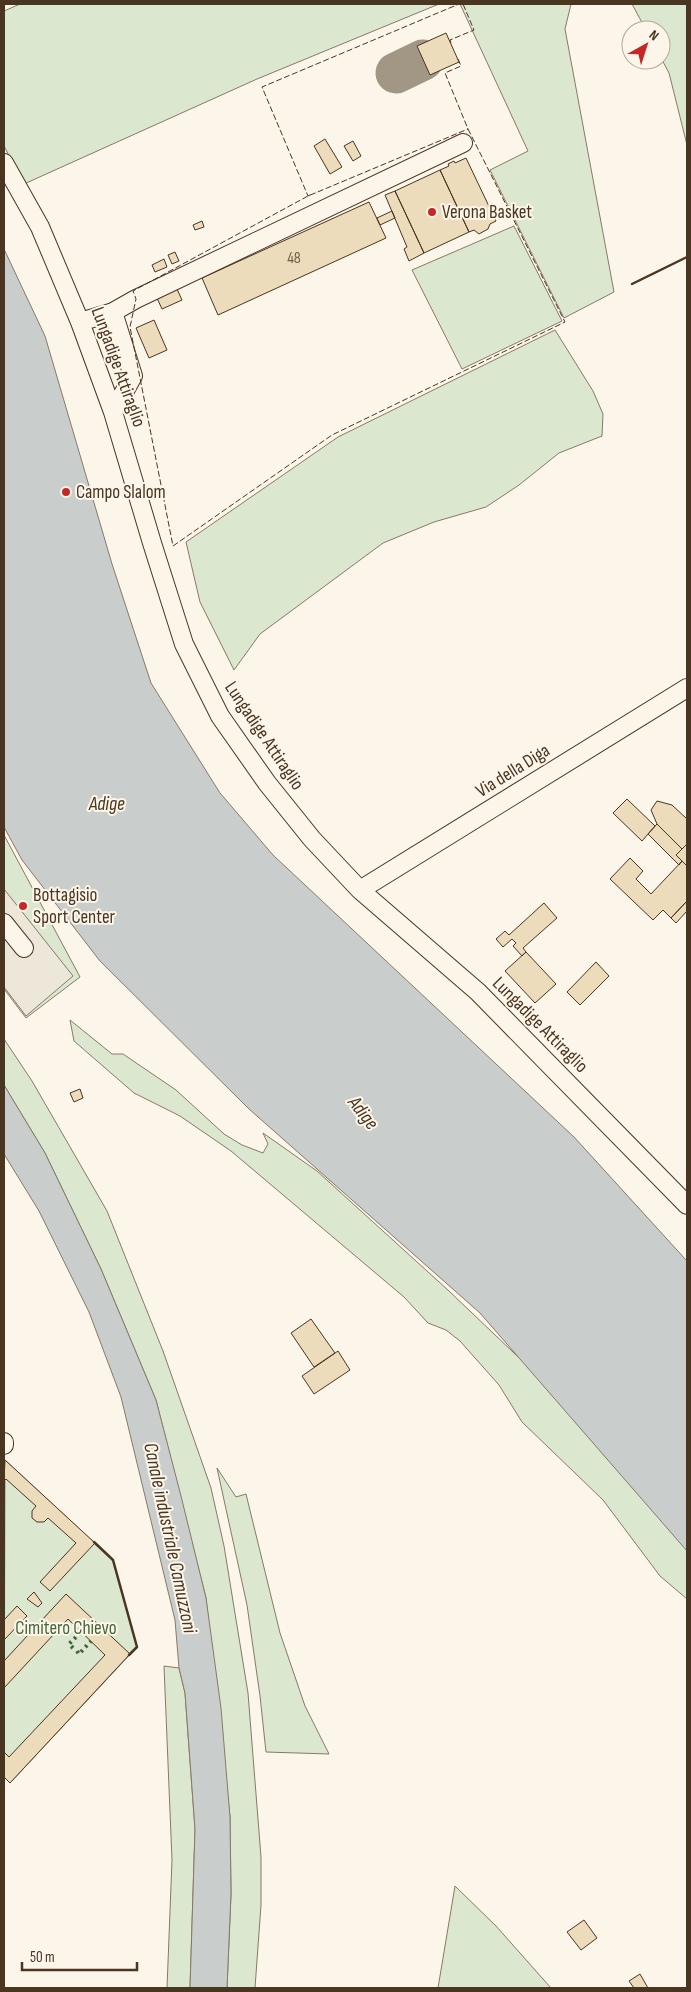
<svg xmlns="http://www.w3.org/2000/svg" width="691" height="1992" viewBox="0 0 691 1992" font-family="'Sofia Sans Condensed',sans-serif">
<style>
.green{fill:#dce7d0;stroke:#887966}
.parking{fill:#ede7d9;stroke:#887966}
.water{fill:#c9cecd;stroke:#887966}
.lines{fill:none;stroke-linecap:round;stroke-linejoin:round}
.taxiway{stroke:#a29684;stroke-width:41}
.building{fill:#ecdcbc;stroke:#4a3520}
.minor-casing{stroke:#4a3520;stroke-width:20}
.minor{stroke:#fbf6e9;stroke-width:18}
.hedge{stroke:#436837;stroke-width:4;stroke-dasharray:2.5 4;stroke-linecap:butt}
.fence{stroke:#4a3520;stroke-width:1;stroke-dasharray:6 2.5;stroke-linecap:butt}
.wall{stroke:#4a3520;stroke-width:2.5}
.poi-dot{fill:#c62828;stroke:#fbf6e9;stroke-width:2}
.labels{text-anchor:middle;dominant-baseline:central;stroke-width:4;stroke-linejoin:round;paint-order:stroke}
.number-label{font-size:16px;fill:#725f47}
.poi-label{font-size:19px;fill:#4a3520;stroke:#fbf6e9;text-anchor:start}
.street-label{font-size:19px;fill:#4a3520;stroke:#fbf6e9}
.park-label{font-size:19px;fill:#436837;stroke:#fbf6e9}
.water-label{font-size:20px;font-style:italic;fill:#4a3520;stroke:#fbf6e9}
</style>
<rect width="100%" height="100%" fill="#fbf6e9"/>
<path class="green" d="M20,4h419l-182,75 -233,105 -20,-38v-135z
M460,4h111l-6,25 49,263 -50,26 -74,-148 38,-19z
M632,4h55v141l-18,-72 -8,-15v-28h-15z
M514,226l48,95 -100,48 -50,-99z
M555,330l38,61 10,23 -1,22 -43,17 -40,32 -33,22 -52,15 -51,21 -123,91 -26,36 -34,-68 -14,-60 152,-105z
M4,835l76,142 -54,41 -22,-29z
M70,1020l42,34h11l53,36 48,44 18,11 21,8 5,-9 -5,-11 54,38 132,120 89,85 149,167v56l-27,-23 -57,-76 -81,-78 -23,-37 -39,-44 -14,-11 -18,-7 -24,-26 -173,-146 -51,-35 -46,-23 -60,-52z
M4,1039l28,42 75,130 56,140 48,137 13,58 24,147 13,164v48l-6,83h-28l4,-94 -1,-77 -24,-219 -50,-198 -55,-131 -56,-116 -41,-68z
M5,1460l108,100 24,87 -127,136 -6,-6z
M217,1468l19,29 10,-3 34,139 25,73 24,48 -63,-2 -6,-56 -13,-91z
M164,1666l15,2 6,25 10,136 -5,159h-23l5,-128z
M455,1886l41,40 55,62h-113z"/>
<path class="parking" d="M4,889l69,87 -47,40 -22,-29z"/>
<path class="water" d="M4,249l41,87 67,228 39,119 69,110 53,62 301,282 113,124v290l-207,-238 -231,-204 -149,-148 -78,-101 -18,-33z
M4,1085l41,68 56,116 55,131 25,96 25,102 15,110 9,109 1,77 -4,94h-37l5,-159 -10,-136 -6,-25 -4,-48 -54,-223 -32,-85 -50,-101 -35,-57z"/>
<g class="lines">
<path class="taxiway" d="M396,73l27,-13"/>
</g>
<path class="building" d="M446,33l13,29 -29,13 -13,-29z
M325,139l17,28 -12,7 -16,-28z
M353,141l8,15 -8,5 -9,-15z
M466,158l30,63 -6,3 -2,5 -9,5 -5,-4 -5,2 -29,-62 9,-4 -1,-2 6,-3 1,2z
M440,170l29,62 -45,21 -29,-62z
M395,191l29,62 -15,8 -5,-12 3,-2 -22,-52z
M369,202l17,36 -168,77 -16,-37z
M392,211l3,7 -15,7 -3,-7z
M202,221l2,6 -9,3 -2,-5z
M175,252l4,9 -7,3 -4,-9z
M164,259l3,8 -12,5 -3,-7z
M177,289l5,11 -20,9 -5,-11z
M154,320l13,30 -18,8 -13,-30z
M627,799l28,27 -13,15 -29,-28z
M657,801l15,4 15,14v25l-5,5 -25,-25 -6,-14z
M657,824l25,25 -6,6 6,6 -3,4 -31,-31z
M687,844v22l-11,-11z
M630,858l13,13 -7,8 15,15 31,-33 5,5v35l-16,17 -8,-8 -10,10 -43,-41z
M687,901v10l-11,12 -5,-5z
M544,903l13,15 -34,30 3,4 -4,4 -9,-10 3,-3 -4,-4 -9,8 -7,-8 9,-8 4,4z
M526,952l30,32 -21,19 -30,-32z
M596,962l13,14 -29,29 -13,-13z
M80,1089l3,9 -9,4 -4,-9z
M311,1319l24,34 -21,14 -23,-34z
M338,1351l12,19 -36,24 -12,-18z
M5,1460l90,83 -45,48 -10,-9 36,-39 -28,-25 -4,4h-7l-5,-4v-7l4,-5 -30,-27 -2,2z
M34,1592l8,11 -4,4 -11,-8z
M66,1594l64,60 -120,129 -6,-6v-25l5,5 96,-102 -37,-36 -64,69v-27z
M17,1606l10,10 -23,24v-20z
M584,1920l13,18 -16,12 -14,-18z
M640,1974l8,14h-14l-5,-7z"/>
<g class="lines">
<g class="minor-casing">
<path id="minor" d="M4,163l36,64 40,95 33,90 39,131 32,101 36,72 47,67 45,56 48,51 118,102 209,213
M113,312l20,64 -20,36
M80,322l33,-10 23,-13 327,-156
M360,890l327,-202
M4,923l20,25
M4,1442v3"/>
</g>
<use href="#minor" class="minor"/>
<path class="hedge" d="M73,1648l-4,-4 12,-12
M77,1651l2,3 12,-13"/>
<path class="fence" d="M451,43l-1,-3 24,-10 -11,-26
M458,59l3,7 -16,7 23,56h-1
M468,129l97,193 -233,113 -159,111 -43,-219 6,-28 -3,-8 175,-95z
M310,195l-2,1 -46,-109 197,-83"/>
<path class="wall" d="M632,284l55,-27
M94,1542l19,18 24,87 -8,8"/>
</g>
<g class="poi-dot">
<circle cx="432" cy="212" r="5"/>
<circle cx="66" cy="492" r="5"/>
<circle cx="23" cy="906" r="5"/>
</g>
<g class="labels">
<g class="number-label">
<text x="294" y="258">48</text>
</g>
<g class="poi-label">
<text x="442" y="212">Verona Basket</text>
<text x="76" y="492">Campo Slalom</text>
<text x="33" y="895">Bottagisio<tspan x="33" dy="22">Sport Center</tspan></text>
</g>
<g class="street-label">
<text transform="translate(118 367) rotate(70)">Lungadige Attiraglio</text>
<text transform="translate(264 736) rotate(56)">Lungadige Attiraglio</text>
<text transform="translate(513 771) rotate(-32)">Via della Diga</text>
<text transform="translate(540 1025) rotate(45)">Lungadige Attiraglio</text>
</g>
<g class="park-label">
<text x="66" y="1628">Cimitero Chievo</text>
</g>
<g class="water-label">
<text x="107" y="804">Adige</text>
<text transform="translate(363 1113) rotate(52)">Adige</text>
<text transform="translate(170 1538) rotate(78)">Canale industriale Camuzzoni</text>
</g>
</g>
<rect width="691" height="1992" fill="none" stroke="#4a3520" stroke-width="10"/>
<g transform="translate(646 45) rotate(39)"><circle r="24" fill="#fbf6e9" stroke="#b4a999"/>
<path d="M0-4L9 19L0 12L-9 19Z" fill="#c62828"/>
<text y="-8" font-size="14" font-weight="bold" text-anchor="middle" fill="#4a3520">N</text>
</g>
<path d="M22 1962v8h115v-8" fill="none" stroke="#4a3520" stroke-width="2.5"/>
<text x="30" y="1962" font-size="15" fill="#4a3520" stroke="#fbf6e9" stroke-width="4" paint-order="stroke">50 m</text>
</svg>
